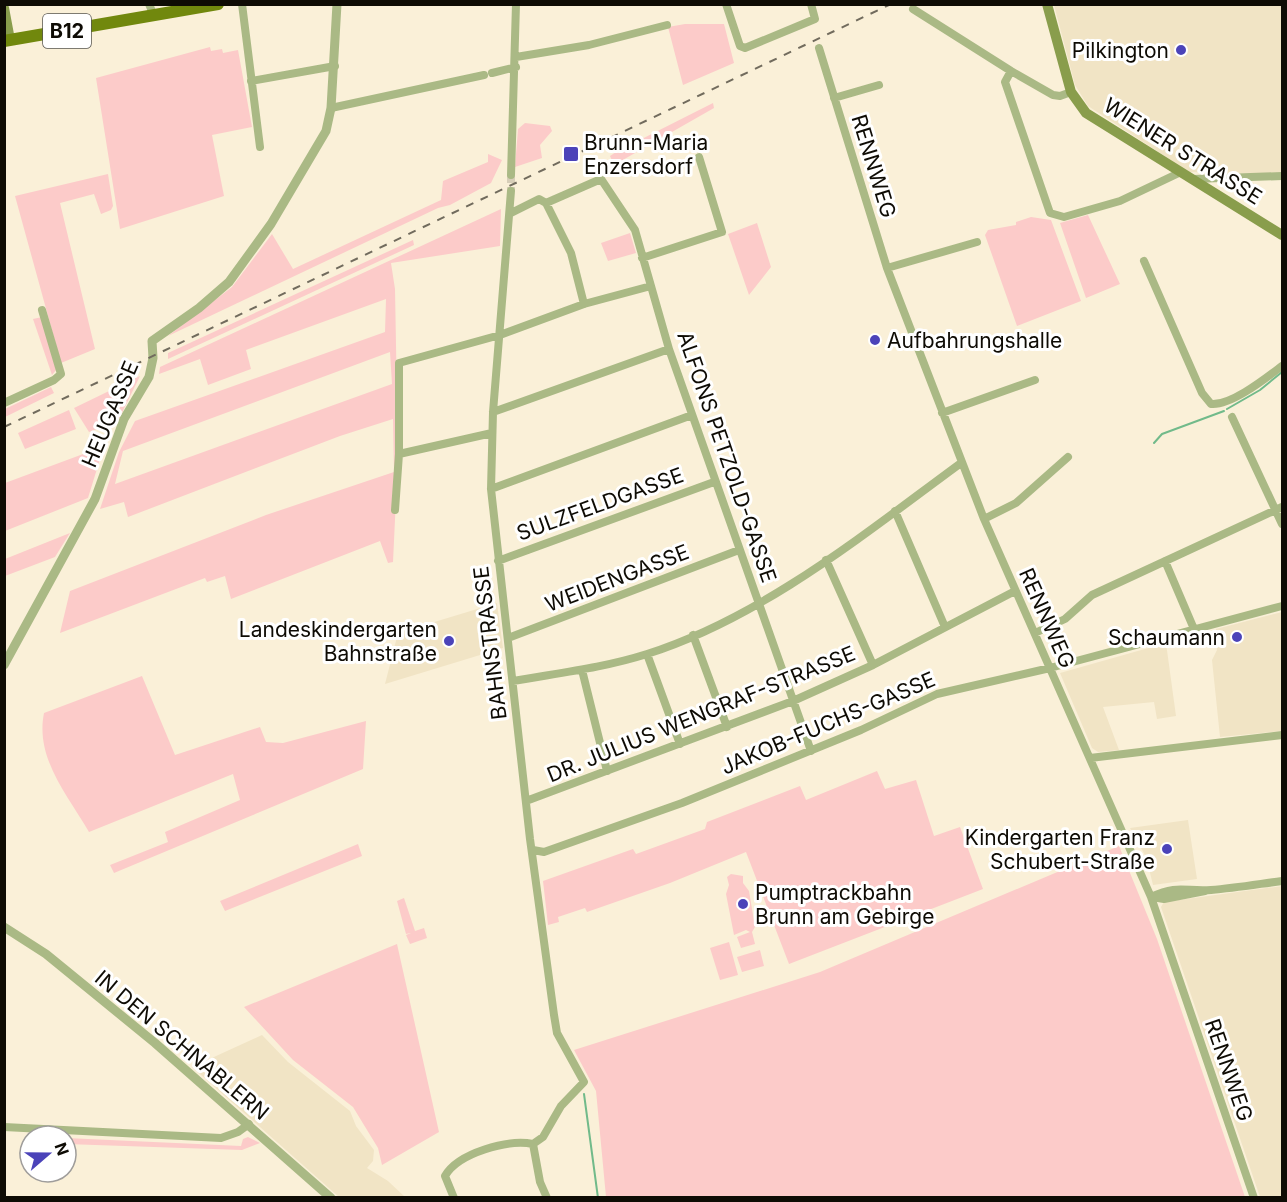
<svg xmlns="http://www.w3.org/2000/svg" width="1287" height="1202" viewBox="0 0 1287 1202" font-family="Inter,sans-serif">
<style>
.built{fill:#f1e4c5}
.green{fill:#fccbc9;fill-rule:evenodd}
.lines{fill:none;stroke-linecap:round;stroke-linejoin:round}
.stream{stroke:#71ba8a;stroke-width:2}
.minor-tunnel{stroke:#d7ceb8;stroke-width:8;stroke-dasharray:8 4;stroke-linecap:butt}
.minor{stroke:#aab985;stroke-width:8}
.tertiary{stroke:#aab985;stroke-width:9}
.secondary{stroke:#899d4c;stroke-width:10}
.primary{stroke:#71880d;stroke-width:12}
.rail{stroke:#716b5d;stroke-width:2;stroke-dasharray:8 8;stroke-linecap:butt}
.poi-dot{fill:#4b43b9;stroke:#fff;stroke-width:2}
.labels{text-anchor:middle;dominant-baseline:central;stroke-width:6;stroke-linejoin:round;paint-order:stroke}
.shield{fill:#fff;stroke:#56544f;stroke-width:1.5}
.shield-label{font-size:20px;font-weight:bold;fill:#0e0b04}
.poi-label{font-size:21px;fill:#0e0b04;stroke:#fff;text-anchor:end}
.street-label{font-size:21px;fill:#0e0b04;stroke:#fff}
</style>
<rect width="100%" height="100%" fill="#faf0d8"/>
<path class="built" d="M1054,5h228v169l-93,-2 -101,-66 -13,-21z
M497,603l6,45 -118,36 13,-51z
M1282,612v119l-62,6 -8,-77 5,-10 -1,-21z
M1166,643l10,73 -19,3 -3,-17 -51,5 16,43 -21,2 -6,-4 -32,-75z
M1188,820l9,59 -44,6 -7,-28 -16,-29z
M1282,886v311h-22l-99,-290 3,-5z
M262,1035l26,27 62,49 6,15 18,24 -1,11 -6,7 21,13 17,16h-66l-147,-130z"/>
<path class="green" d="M685,24h39l10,39 -51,22 -15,-58z
M210,47l1,4 11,-2 1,4 15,-3 14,77 -40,8 12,61 -104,33 -24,-151z
M713,103l1,5 -100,57 -4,-9 6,-4z
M525,123l25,3 2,5 -12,14 2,13 -27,9 3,-38z
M488,154l14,6 -11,23 -41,22 -12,3 -270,128 64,-49 40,-53 21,35 148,-69 2,-19 45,-19z
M108,174l5,32 -2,4 -10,4 -7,-20 -34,9 35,146 -34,14 -46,-167z
M501,209l-1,37 -109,17 4,26 3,167 -5,106 -5,1 -8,-22 -149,58 -6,-23 -18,6 -2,-4 -145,55 10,-42 196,-76 128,-43 -1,-53 -53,17 -212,81 -4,-15 -24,7 19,-57 16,-31 250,-89 1,-33 -140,51 5,19 -43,16 -8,-26 -41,15 1,-7zM390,352l2,32 -277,100 8,-33z
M1088,215l32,69 -34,14 -26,-75z
M1031,217l20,3 30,81 -64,25 -32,-91 3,-5 28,-5v-3z
M757,223l14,44 -22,28 -21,-61z
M630,233l6,20 -28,8 -7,-18z
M413,240l1,5 -246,114v-6z
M42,317l14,53 -4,5 -19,-56z
M140,376l-22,45 -29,11 -15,-24z
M51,387l3,6 -49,24v-8z
M69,410l7,19 -51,20 -7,-16z
M94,450l6,9 -12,39 -83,33v-48z
M70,533l-15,24 -50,19v-17z
M142,676l33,79 85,-28 6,15 17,1 83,-22 -3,48 -249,104 -4,-8 58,-23 -3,-10 75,-32 -7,-26 -144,58c-22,-38 -54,-74 -45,-119z
M877,771l8,18 31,-9 18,56 26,-9 23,62 -194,75 -43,-112 -76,31 -83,29 -2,-4 -27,9 1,5 -11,3 -5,-44 90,-32 3,5 69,-25 2,-7 93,-36 6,14z
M358,844l4,12 -137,55 -5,-10z
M1119,846l38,93 88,258h-639l-10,-106 -22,-41 246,-78z
M731,874l12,2v7l6,8 6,36 -3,5 3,12 -14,4 -4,-11 13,-5 -4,-2 -12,5 -8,-41 3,-9 -2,-8z
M404,898l11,33 9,-3 3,10 -17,6 -4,-9 5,-2 -5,1 -9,-33z
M729,942l9,33 -18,5 -10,-32z
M397,944l42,188 -57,33 -4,-17 -25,-41 -60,-47 -49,-53z
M760,950l4,16 -22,6 -5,-15z
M248,1137l12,6 -18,7 -176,-6v-6l175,8 2,-7z"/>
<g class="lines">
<path class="stream" d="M1227,409l33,-19 22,-18
M1154,443l8,-9 62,-23
M584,1094l14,104"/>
<path class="minor-tunnel" d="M511,175v16"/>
<path class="minor" d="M149,4l5,12
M242,4l18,143
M726,4l14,42 5,2 70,-29 -4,-15
M913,9l98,62 42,24 7,1 11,-4
M819,48l68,220 97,251 167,378 103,301
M516,57l73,-12 78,-20
M1011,71l-6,11 45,131 14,4 56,-16 61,-29
M492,73l24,-6
M251,81l84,-15
M834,98l45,-13
M331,108l153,-33
M511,175l5,-171
M1193,179l89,-3
M511,191l-18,221 -2,77 39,350 24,176 3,18 27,49 -23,24 -18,31 -10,7
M546,203l25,50 13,51
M511,213l28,-14 7,4 55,-24 34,51 34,119 142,402
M642,258l80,-26 -23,-75
M1144,261l58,132 9,11c20,2 55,-26 71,-38
M887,268l90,-26
M4,403l50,-23 7,-6 -19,-64
M493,412l176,-63
M942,413l93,-33
M1232,417l50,107
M399,454l93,-21
M491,489l201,-74
M395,510l4,-56v-91l101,-28 84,-31 67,-18
M895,511l50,116
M984,519l32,-16 52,-46
M826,560l47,105
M498,561l216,-79
M1165,561l29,68
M1035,633l30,-14 27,-24 190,-88
M693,635l34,92
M508,638l231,-88
M647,654l33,90
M582,670l25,101
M513,681c45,-8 90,-13 134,-27 116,-37 217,-120 314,-191
M1090,758l192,-23
M526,801l267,-100 80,-36 142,-74
M533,850l11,2 138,-49 179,-73 76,-36 113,-26 232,-62
M1151,897c28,-13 34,-5 60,-7 24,-2 48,-6 71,-9
M1152,897l12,2 41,-8
M4,1127l217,11 17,-6 11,-8
M533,1144l7,38 7,16
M454,1198l-9,-22c13,-23 63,-37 88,-32"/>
<path class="tertiary" d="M4,665l91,-166 29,-80 25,-42 4,-19 -1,-17 47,-33 30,-26 42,-58 55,-93 5,-23 6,-104
M4,927l42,27 109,89 176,155"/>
<path class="secondary" d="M1047,4l24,88 15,21 196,122
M4,8l6,32"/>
<path class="primary" d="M4,41l214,-37"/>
<path class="rail" d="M4,427l887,-423"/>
</g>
<g class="poi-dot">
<circle cx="1181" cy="50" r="6"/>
<rect x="563" y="146" width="16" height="16" rx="3"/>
<circle cx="875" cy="340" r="6"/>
<circle cx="1237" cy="637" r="6"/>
<circle cx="449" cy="641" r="6"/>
<circle cx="1167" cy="849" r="6"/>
<circle cx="743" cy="904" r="6"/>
</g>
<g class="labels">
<rect class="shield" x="43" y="14" width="48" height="34" rx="4.5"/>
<g class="shield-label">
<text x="67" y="31">B12</text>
</g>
<g class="poi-label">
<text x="1169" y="50">Pilkington</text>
<text x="584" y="142" text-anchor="start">Brunn-Maria<tspan x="584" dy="24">Enzersdorf</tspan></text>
<text x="887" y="340" text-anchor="start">Aufbahrungshalle</text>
<text x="437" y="629">Landeskindergarten<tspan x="437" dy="24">Bahnstraße</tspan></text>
<text x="1225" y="637">Schaumann</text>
<text x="1155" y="837">Kindergarten Franz<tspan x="1155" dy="24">Schubert-Straße</tspan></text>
<text x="755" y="892" text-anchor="start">Pumptrackbahn<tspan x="755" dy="24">Brunn am Gebirge</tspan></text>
</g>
<g class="street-label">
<text transform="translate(1183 151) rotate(32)">WIENER STRASSE</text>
<text transform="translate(874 166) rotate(73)">RENNWEG</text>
<text transform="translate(110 414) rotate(-67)">HEUGASSE</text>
<text transform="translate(727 457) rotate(71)">ALFONS PETZOLD-GASSE</text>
<text transform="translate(600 504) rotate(-20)">SULZFELDGASSE</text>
<text transform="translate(617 578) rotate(-21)">WEIDENGASSE</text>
<text transform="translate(1047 618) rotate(66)">RENNWEG</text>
<text transform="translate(490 643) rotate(-97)">BAHNSTRASSE</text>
<text transform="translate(701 714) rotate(-22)">DR. JULIUS WENGRAF-STRASSE</text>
<text transform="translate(828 723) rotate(-23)">JAKOB-FUCHS-GASSE</text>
<text transform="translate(182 1045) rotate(40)">IN DEN SCHNABLERN</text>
<text transform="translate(1229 1070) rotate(71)">RENNWEG</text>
</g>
</g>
<rect width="1287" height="1202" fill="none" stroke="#0e0b04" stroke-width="12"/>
<g transform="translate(48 1154) rotate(70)"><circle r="28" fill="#ffffff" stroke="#9f9d9b" stroke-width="1.5"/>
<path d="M0-4.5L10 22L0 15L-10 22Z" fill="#4b43b9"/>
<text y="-9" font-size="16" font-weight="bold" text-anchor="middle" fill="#0e0b04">N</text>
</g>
</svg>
